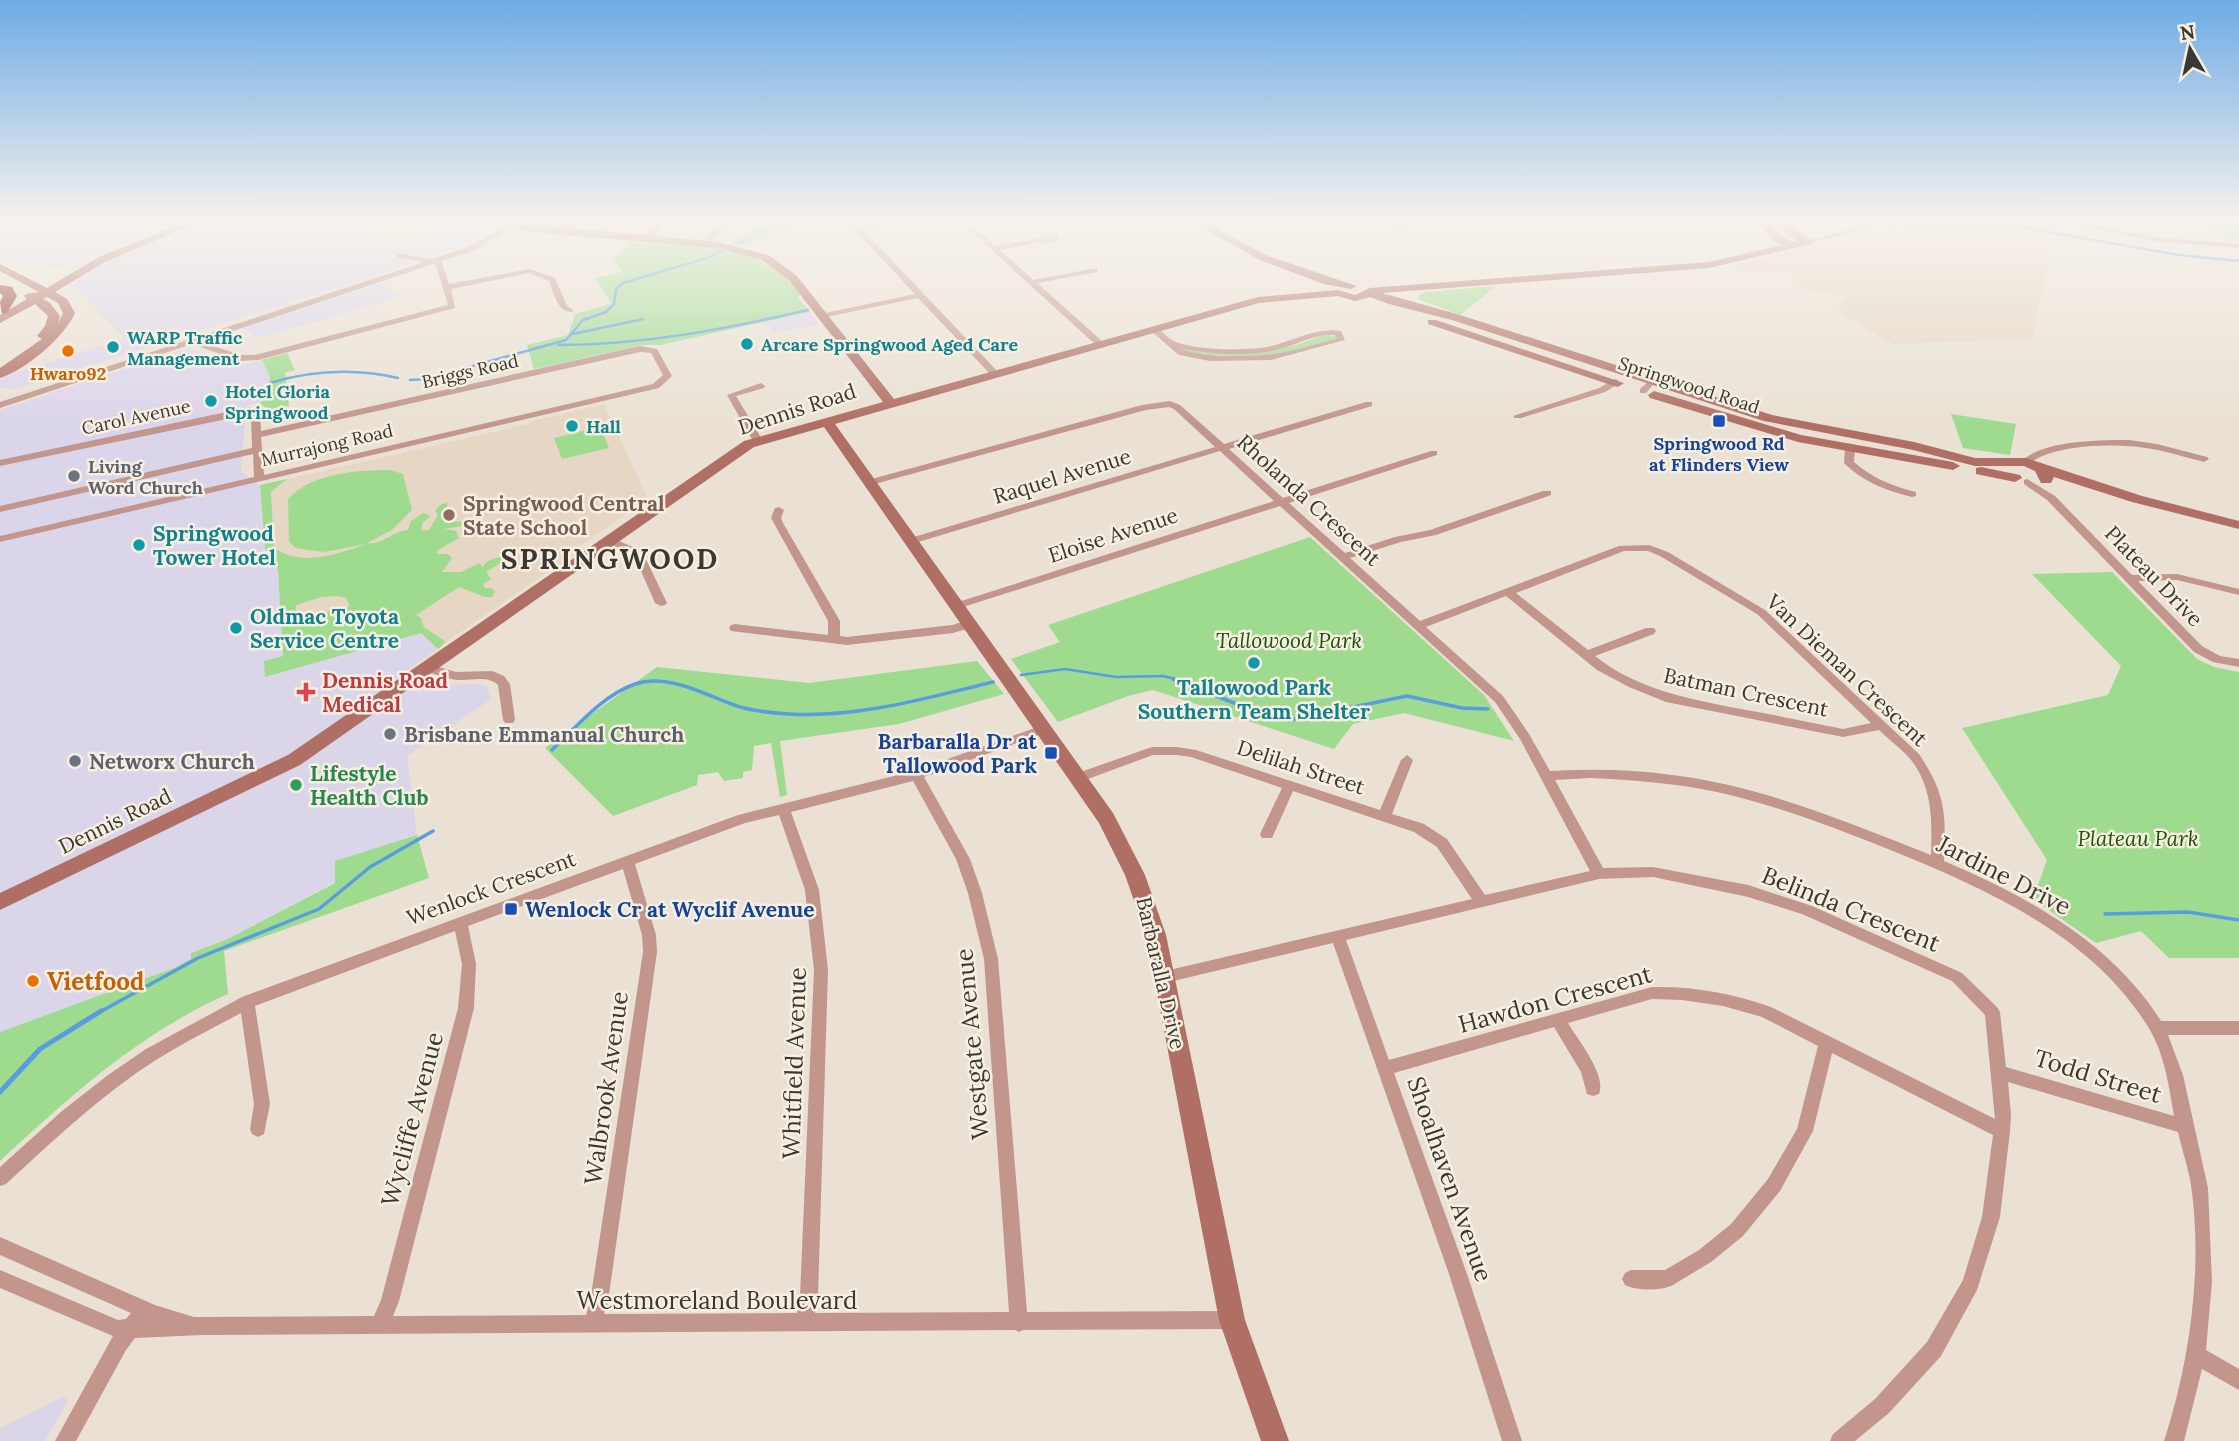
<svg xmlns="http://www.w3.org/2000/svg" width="2239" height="1441" viewBox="0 0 2239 1441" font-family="Lora,serif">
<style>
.commercial{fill:#dbd5ea}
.education{fill:#e6d6c4}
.green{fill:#9edb8f;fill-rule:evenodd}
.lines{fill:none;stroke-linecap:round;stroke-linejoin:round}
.stream-far2{stroke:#579de0;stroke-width:2.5}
.stream-far1{stroke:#579de0;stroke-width:3.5}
.stream{stroke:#579de0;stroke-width:5}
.street{fill:#c2968d;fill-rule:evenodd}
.secondary{fill:#af6f64;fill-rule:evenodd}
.highway{fill:#91382c;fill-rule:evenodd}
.culture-dot{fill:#0f9aa8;stroke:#f7efe1;stroke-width:2.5}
.food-dot{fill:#e8710a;stroke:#f7efe1;stroke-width:2.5}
.transit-dot{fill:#1a4fb4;stroke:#f7efe1;stroke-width:2.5}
.worship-dot{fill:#6b7280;stroke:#f7efe1;stroke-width:2.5}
.education-dot{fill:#8d6e63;stroke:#f7efe1;stroke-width:2.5}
.health-dot{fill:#e0444e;stroke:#f7efe1;stroke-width:2.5}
.leisure-dot{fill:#2e9e5b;stroke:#f7efe1;stroke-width:2.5}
.labels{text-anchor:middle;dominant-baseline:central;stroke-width:5;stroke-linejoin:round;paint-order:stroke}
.far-culture-label{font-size:18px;font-weight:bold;fill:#0d838f;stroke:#f7efe1;text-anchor:start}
.far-street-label{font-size:18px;fill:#3b3832;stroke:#f7efe1}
.far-food-label{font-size:18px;font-weight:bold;fill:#c56008;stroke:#f7efe1}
.far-transit-label{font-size:18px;font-weight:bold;fill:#164399;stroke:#f7efe1}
.far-worship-label{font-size:18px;font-weight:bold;fill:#5b616d;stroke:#f7efe1;text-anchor:start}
.street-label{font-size:21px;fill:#3b3832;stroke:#f7efe1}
.education-label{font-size:21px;font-weight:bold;fill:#785e54;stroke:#f7efe1;text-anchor:start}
.culture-label{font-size:21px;font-weight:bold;fill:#0d838f;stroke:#f7efe1;text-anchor:start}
.park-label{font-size:21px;font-style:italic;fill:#1b5606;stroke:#f7efe1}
.health-label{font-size:21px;font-weight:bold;fill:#be3a42;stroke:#f7efe1;text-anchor:start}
.worship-label{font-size:21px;font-weight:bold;fill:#5b616d;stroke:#f7efe1;text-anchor:start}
.transit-label{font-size:21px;font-weight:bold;fill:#164399;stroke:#f7efe1;text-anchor:end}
.leisure-label{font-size:21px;font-weight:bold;fill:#27864d;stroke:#f7efe1;text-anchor:start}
.near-street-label{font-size:24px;fill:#3b3832;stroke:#f7efe1}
.near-food-label{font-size:24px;font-weight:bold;fill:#c56008;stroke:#f7efe1;text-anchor:start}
.district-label{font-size:28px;font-weight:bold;letter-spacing:2px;fill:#3b3832;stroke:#f7efe1}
</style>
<rect width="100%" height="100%" fill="#eae1d4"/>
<path class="commercial" d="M0,222h175l-118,47 -16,-5 -34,-3 -7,-11z
M202,222h140l78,13 23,-13 51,6 -33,19 -17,5 -21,2 -17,-4 -18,6 21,5v4l-394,124 -14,-1 -1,-8 13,-7 112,-34 -52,-54 28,-20z
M380,283l18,12 -7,5 -125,36h-12l-12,-8z
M810,312l9,12 -45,9 -9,-11z
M188,348l53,17 21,-5 8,17 -3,23 -21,6 -5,66 19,13 5,63 13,23 5,85 -18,21 156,-44 17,16 -39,27 26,9 56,-1 6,2 4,13 -84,57 10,79 -81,26 -1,21 -109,58 -35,13 1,6 -18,9 -174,64v-622z
M63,1397l5,3 -23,41h-45v-13z"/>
<path class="education" d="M1358,222h79l-35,14z
M1912,222h129l14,3 -23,114 -139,5 -56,-32 10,-16 -41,-7 -16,-17 -49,-1 -9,-4z
M604,404l44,95 -75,52 -1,4 -126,87 -22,-15 -3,-9 -128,36 4,-95 -15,-5 -8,-7 -3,-55 17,-13 241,-55v-2z"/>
<path class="green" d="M768,222h31c-20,11 -45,26 -69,21z
M2199,222h40v19l-8,-1z
M632,242c61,4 128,-2 168,52l-2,4 12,14 -150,33h-16l-110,24 -7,-24 41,-10 7,-21 37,-10 -17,-26 27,-6 -8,-14z
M1496,286l-36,29 -42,-16 1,-4 6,-3z
M1323,334l16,3 -5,5 -74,15 -71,-3 -8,-6c45,4 100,9 142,-14z
M287,353l8,17 -10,3 4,33 -23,4 -6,-8 7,-2 3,-23 -8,-17z
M1951,414l65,10 -6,31 -47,-7z
M600,427l9,21 -47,11 -8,-21z
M390,470l13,4 9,36 -20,20 -25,13c17,2 25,-12 41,-13l3,-9 12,-8 8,3 -8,6 -2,9 8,-1 9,-15 -3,-5 7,-6 7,-1 -2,2 4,17 18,-1 -6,5 -19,3 12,2 3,7 -21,12 -1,4h11l4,4 -10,14h19l19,-9 2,4 6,-6 14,-5v6l-16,10 5,7 -8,5 2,4h7l3,4 -3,5h-7l-26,-10 -43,28 5,3 3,9 22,15 -8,7 -17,-16 -156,44 -1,-16 19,-5 -5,-85 -13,-23 -5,-63 27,-6 -16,13 3,55c24,21 66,7 92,-3l-42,8 -29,-4 -6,-7 -1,-42c24,-26 69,-29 102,-29zM337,596l9,2 4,8 -11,6 -8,-2 -19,10 -17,2 1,-17 26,-8z
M1310,537l174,158 30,46 -110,-28 -51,11 -19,25 -181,-59 -25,6 -70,26 -47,-63 49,-17 -12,-17z
M2112,572l85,87 17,8 25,5v286h-70l-28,-27 -45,12 -63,-44 14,-39 -85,-132 146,-33 13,-29 -89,-92z
M977,661l27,33 -105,30 -119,17 7,54 -7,2 -9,-54 -17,3 -2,24 -9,2v6l-19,3 -6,-9 -20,3 -1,10 -84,31 -68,-68 112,-81 152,16z
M417,835l12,43 -205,73 4,43c-87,38 -159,103 -228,167v-129l174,-64 17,-9v-6l35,-13 109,-57v-22z"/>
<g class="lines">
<path class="stream-far2" d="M1992,222l187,33 60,6
M738,244l42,-22
M573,334l70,-15
M558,345c86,0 167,-16 250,-35
M410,380l16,-1 140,-39 17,-20 23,-8 8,-8 2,-15 7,-6 84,-25 16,-8
M270,383c43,-13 84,-15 128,-5
M1021,675l44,-6 51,8 47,-1 17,4"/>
<path class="stream-far1" d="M1173,679l79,31 38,10 117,-24 55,12 26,1
M552,750c24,-23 51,-55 83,-66 34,-11 70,11 102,22 16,5 35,7 52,8 70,4 137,-16 204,-32
M2105,914l83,-2 51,8
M98,1013l100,-55 121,-49 51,-42 63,-36"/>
<path class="stream" d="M0,1092l40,-43 61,-38"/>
<path class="street" d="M567,222h8l-10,12h-6l-1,-2z
M657,222h8l-15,18h-6v-4z
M725,222h8l-28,23h-6v-4z
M847,222h8l4,5 23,-5h13l-32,8 135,142v4h-6l-74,-78 -97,20v-4l94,-20z
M961,222h7l28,24 39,-7 11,-6 12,3v4l-13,4 -6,-2 -39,8 33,30 64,-12v4l-60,11 66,59v4h-6z
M1878,222h12l-83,22 -4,-2z
M2061,222h15l78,15 85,7v4l-85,-7z
M509,224l7,2 -42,25 -33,10 8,23 81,-15 25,9 12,28 6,4 -1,2c-15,0 -18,-19 -23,-31l-20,-8 -78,16 4,19 -197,52 -18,1 -48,-17 -192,64v-6l424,-140 -28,-5v-4l36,6 36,-12zM433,264l3,1 12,40 -193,50h-14l-41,-13z
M1151,327h6c5,5 11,11 17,14 21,10 75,10 98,5 23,-6 45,-19 69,-15l4,9 -74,20 -61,1 -31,-6 -28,-24zM1323,335h12l1,4c-21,5 -42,12 -63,15 -19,3 -78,4 -92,-6 29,6 60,9 89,3 18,-3 35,-12 53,-16z
M640,346l17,3 15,27 -13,12 -659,154v-6l254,-59 -1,-23 -253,58v-6l252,-58 -1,-34 -251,52v-6l250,-53 10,6 1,18zM640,352l11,1 12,22 -10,9 -389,91 -3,-38z
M1652,378l4,3 -10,12h-6v-4z
M1615,379l3,1v4l-13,8 -84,26h-6l-2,-2 86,-28z
M761,383l4,3 -1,2 -28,8 27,45 -5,3 -5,-3 -26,-46z
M1170,401l10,4 44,39 142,-42h6v4l-143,43 54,49 148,-47h6v4l-148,48 56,50 50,-16 35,-7 113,-39h8v4l-115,40 -35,7 -51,16 70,63 199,-75 30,-1 19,7 97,58 154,144c27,40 27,60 25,107 84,36 167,81 217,160h78v14h-71l15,40 25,113 4,94 -6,68 33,19v21l-37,-21 -18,72h-20c26,-80 39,-173 27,-256 -3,-18 -9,-35 -13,-53l-170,-50 3,32 -1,17 -10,86 -23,73 -36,66 -52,57 -34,28h-25l3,-7 42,-35 52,-57 36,-62 19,-63 11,-82 -161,-82 -19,78 -33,60 -37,45 -32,26 -38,23c-12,6 -36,6 -48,0l-3,-6 3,-6 6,-3h34l34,-20 32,-26 37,-45 29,-50 21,-83 -56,-29 -39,-11 -41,-6 -30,-1 -84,24c10,17 39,52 31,71l-6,2 -6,-2 -6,-22 -27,-45 -160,46 73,201 55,167h-20l-53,-167 -116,-331 -168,40 -5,-2 -2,-4 2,-4 5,-2 307,-72 -35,-52 -23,-15 -121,-41 -21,47h-10l-2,-4 22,-46 -91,-31 -14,-2h-24l-76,28 -5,-2 -1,-3 1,-3 80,-28h25l19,3 184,60 21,-50 6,-5 6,5 -21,54 32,10 23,15 38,56 105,-24 -70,-132 -25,-37 -215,-196 -320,102h-8l-2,-2 2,-2 322,-103 -54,-50 -305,92h-8l-1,-2 1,-2 308,-92 -41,-38 -5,-2 -23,3 -275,75 -5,-3 2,-2 274,-75zM1624,551h24l12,5 97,58 114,109 -28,6c-34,-7 -68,-14 -102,-20 -52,-10 -103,-19 -146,-53l59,-22 2,-3 -2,-3h-8l-58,22 -72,-57zM1506,596l91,74 32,17 37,15 177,35 36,-7c10,10 23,19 32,30 22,28 21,62 20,95 -84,-33 -169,-69 -259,-80 -41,-6 -81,-6 -122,-4l-21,-37 -26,-38 -77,-69zM1590,778c43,2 85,5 127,14 59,13 115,35 171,57 98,40 205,86 262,181 15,26 19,57 24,86l-168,-49 -6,-55 -3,-5 -35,-34 -150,-67 -64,-21 -95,-18 -50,1 -48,-88zM1653,877l95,20 54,17 150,67 33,34 10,104 -224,-112c-39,-14 -78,-21 -119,-20l-263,73 -43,-120 253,-61z
M2129,440l28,4 50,13 2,2 -5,3c-19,-5 -38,-11 -58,-14 -29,-5 -94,-4 -117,16h-6l-2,-2c20,-22 80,-22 108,-22z
M1850,446l5,3 -1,13c18,16 38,24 62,30v4l-4,1c-25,-6 -49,-15 -68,-34l1,-14z
M2027,479l28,17 77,79 45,-1 62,15v6l-62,-15 -39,1 64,65 18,10 19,3v8l-26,-5 -19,-10 -147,-152 -23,-16v-4z
M779,507l5,3 -3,8 2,5 57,98v15l7,1 105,-12 17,-5 6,4 -2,3 -20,6 -106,12 -116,-14 -2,-3 2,-3 4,-1 93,11v-14l-57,-103 4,-10z
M610,537l32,14 25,52 -2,2 -4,1 -6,-3 -21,-48 -28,-13 -1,-2z
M428,664l28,8 36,-1 12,5 6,8 5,36 -2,3h-8l-2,-3 -5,-35c-11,-10 -26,-4 -40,-5 -11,-1 -23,-6 -34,-9l-2,-3z
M1043,725l6,4 -2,3 -123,45 46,82 12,34 16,66 29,353 205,-1 7,2 2,7 -2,7 -7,2 -209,1 -4,2 -4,-2 -813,5 -67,3 -9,12 -50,91h-21l58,-105 -113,-48v-18l118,50 8,-1 5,-6 -131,-58v-18l155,68 39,12 180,-1 7,-16 77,-292 4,-44 -7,-33 -200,75 15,98 -6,30 -6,3 -6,-3 -2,-5 4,-25 -13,-91c-28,15 -58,30 -85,47 -55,35 -102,80 -150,124l-6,2v-19l62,-56 46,-36 38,-26 96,-52 496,-182 176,-44zM913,781l43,78 12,34 16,66 25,353 -194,1 3,-17 10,-326 -9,-80 -28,-78zM779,815l26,75 9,80 -14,326 -3,17 -193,1 4,-12 49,-350 -1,-17 -21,-71 110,-41zM623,869l19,66 1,17 -53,350 -4,13 -193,1 6,-15 75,-293 2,-44 -8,-38z"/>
<path class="secondary" d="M185,222h14l-94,40 -50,30 12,7 8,14c-11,25 -50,57 -75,65v-10l42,-29 -5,-3 8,-10 3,-10 -13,-12 -35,19v-8l27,-16 -3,-3 2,-2 13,-2 -39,-21v-7l47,24 50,-30zM47,297l11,6 5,10 -5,11 2,-8 -10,-13 -7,-4z
M481,222h25l213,20 51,14 27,20 97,123 364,-102 80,-7 17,5 15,-7 339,-26 73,-17 -10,-6 -15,-17h11l12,13 12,7 6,-1 -10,-6 -11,-13h10l24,18v4l-102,24 -327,25 78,22 312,100 142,27 61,16h51l116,38 97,25v8l-107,-27 -78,-25 -3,6h-10l-6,-12 -11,-5h-49l-62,-16 -149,-29 -312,-101 -63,-16 -19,-7 -15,4 -17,-5 -79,7 -424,121 278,389 32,62 21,60 79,385 44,121h-28l-42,-121 -73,-385 -21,-60 -26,-52 -275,-396 -70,20 -454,318 -300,145v-17l288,-138 456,-314 139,-39 -94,-122 -27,-20 -44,-12 -178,-15z
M1192,222h12l64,34 89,30 -6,3 -27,-5 -64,-24z
M1428,320h8l188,63 -6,4 -4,-1 -186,-62z
M1654,391l147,44 152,27 7,4 -7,4 -155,-28 -148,-44 -2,-3z
M1981,467l39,8 2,3 -7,4 -39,-8v-6z"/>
<path class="highway" d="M0,285l12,2 5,9 -10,17 -5,1 -2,-12 3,-6 -3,-3z"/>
</g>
<linearGradient id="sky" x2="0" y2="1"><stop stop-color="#6eabe5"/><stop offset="0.52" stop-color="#f6f2ec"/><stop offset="1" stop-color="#f6f2ec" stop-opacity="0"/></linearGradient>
<rect width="2239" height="424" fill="url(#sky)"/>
<g class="culture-dot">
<circle cx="747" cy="344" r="7"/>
<circle cx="113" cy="347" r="7"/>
<circle cx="211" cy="401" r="7"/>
<circle cx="572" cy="426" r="7"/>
<circle cx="139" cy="545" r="7"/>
<circle cx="236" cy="628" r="7"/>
<circle cx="1254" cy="663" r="7"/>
</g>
<g class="food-dot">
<circle cx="68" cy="351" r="7"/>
<circle cx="33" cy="981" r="7"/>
</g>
<g class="transit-dot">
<rect x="1712" y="414" width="14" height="14" rx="3.5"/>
<rect x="1044" y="746" width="14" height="14" rx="3.5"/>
<rect x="504" y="902" width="14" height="14" rx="3.5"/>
</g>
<g class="worship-dot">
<circle cx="74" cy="476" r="7"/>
<circle cx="390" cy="734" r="7"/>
<circle cx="75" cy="761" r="7"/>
</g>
<circle class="education-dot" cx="449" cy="515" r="7"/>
<path class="health-dot" d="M302.5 681.5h7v7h7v7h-7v7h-7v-7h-7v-7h7z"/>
<circle class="leisure-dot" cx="296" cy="785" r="7"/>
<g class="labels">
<g class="far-culture-label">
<text x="127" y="337">WARP Traffic<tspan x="127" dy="21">Management</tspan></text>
<text x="761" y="344">Arcare Springwood Aged Care</text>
<text x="225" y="391">Hotel Gloria<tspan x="225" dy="21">Springwood</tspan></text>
<text x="586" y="426">Hall</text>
</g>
<g class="far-street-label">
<text transform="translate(470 371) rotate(-13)">Briggs Road</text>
<text transform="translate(1689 385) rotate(18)">Springwood Road</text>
<text transform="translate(136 417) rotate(-12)">Carol Avenue</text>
<text transform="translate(327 445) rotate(-13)">Murrajong Road</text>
</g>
<g class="far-food-label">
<text x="68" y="373">Hwaro92</text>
</g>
<g class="far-transit-label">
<text x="1719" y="443">Springwood Rd<tspan x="1719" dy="21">at Flinders View</tspan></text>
</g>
<g class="far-worship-label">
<text x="88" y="466">Living<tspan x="88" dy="21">Word Church</tspan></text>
</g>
<g class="street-label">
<text transform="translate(797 409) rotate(-18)">Dennis Road</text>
<text transform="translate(1062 476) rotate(-17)">Raquel Avenue</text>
<text transform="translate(1309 500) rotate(42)">Rholanda Crescent</text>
<text transform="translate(1113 535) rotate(-18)">Eloise Avenue</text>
<text transform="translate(2154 576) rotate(46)">Plateau Drive</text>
<text transform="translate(1847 670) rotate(43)">Van Dieman Crescent</text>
<text transform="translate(1746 692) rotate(12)">Batman Crescent</text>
<text transform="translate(1301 767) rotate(18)">Delilah Street</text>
<text transform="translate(115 821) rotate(-26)">Dennis Road</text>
<text transform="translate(491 888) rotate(-20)">Wenlock Crescent</text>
<text transform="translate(1161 973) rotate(77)">Barbaralla Drive</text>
</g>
<g class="education-label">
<text x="463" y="503">Springwood Central<tspan x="463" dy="24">State School</tspan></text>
</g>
<g class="culture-label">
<text x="153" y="533">Springwood<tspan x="153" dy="24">Tower Hotel</tspan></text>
<text x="250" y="616">Oldmac Toyota<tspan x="250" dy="24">Service Centre</tspan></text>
<text x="1254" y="687" text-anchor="middle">Tallowood Park<tspan x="1254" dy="24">Southern Team Shelter</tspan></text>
</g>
<g class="park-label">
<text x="1289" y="640">Tallowood Park</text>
<text x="2138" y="838">Plateau Park</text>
</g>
<g class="health-label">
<text x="322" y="680">Dennis Road<tspan x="322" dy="24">Medical</tspan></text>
</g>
<g class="worship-label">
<text x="404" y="734">Brisbane Emmanual Church</text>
<text x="89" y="761">Networx Church</text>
</g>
<g class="transit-label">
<text x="1037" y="741">Barbaralla Dr at<tspan x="1037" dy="24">Tallowood Park</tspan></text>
<text x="525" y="909" text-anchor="start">Wenlock Cr at Wyclif Avenue</text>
</g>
<g class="leisure-label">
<text x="310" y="773">Lifestyle<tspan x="310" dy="24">Health Club</tspan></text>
</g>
<g class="near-street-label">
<text transform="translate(2004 875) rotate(27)">Jardine Drive</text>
<text transform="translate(1851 909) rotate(22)">Belinda Crescent</text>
<text transform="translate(1555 999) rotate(-15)">Hawdon Crescent</text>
<text transform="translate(972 1044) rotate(-95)">Westgate Avenue</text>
<text transform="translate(794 1063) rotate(-88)">Whitfield Avenue</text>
<text transform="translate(2098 1076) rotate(17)">Todd Street</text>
<text transform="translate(606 1088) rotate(-82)">Walbrook Avenue</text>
<text transform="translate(412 1119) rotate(-75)">Wycliffe Avenue</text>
<text transform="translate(1450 1179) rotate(71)">Shoalhaven Avenue</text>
<text x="717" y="1300">Westmoreland Boulevard</text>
</g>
<g class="near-food-label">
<text x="47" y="981">Vietfood</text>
</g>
<g class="district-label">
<text x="610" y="559">SPRINGWOOD</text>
</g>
</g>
<g transform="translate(2190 49) rotate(351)" stroke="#f7efe1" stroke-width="5" paint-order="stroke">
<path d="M0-5L12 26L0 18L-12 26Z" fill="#3b3832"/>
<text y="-10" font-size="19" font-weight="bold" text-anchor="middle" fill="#3b3832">N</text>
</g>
</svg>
